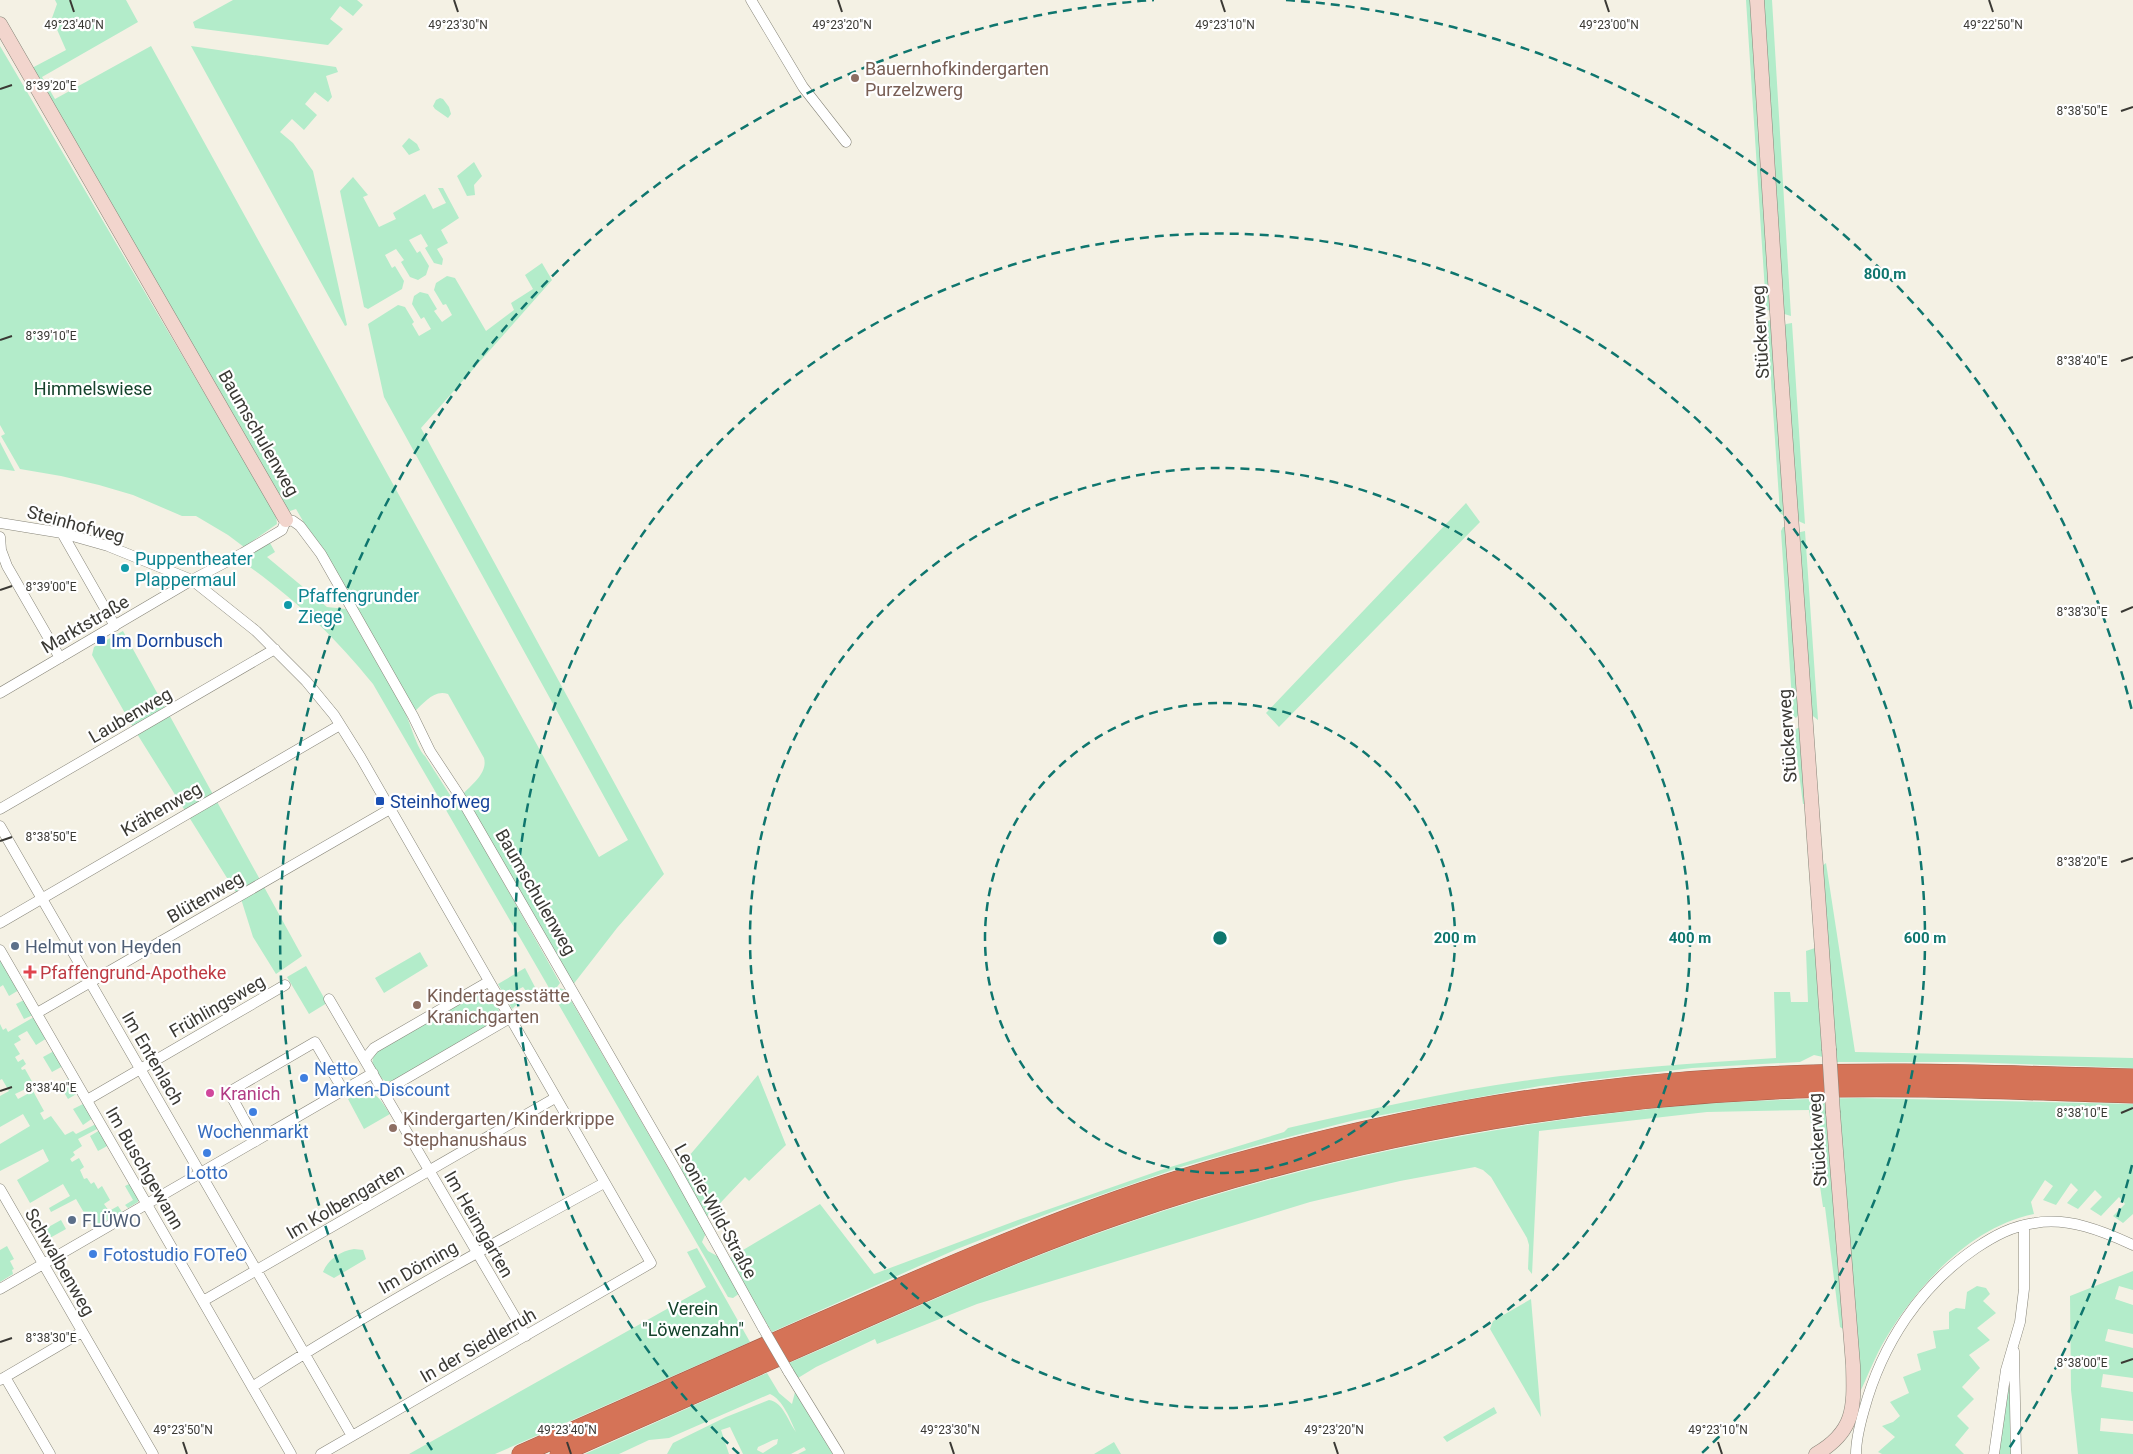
<svg xmlns="http://www.w3.org/2000/svg" width="2133" height="1454" viewBox="0 0 2133 1454" font-family="Roboto,sans-serif">
<style>
.green{fill:#b3ecca;fill-rule:evenodd}
.lines{fill:none;stroke-linecap:round;stroke-linejoin:round}
.street-casing{stroke:#878579;stroke-width:11}
.secondary-casing{stroke:#878579;stroke-width:15}
.highway-casing{stroke:#9f5f4b;stroke-width:19}
.street{stroke:#fff;stroke-width:10}
.secondary{stroke:#f2d5cd;stroke-width:14}
.highway{stroke:#d57357;stroke-width:18}
.street-bridge-casing{stroke:#878579;stroke-width:11;stroke-linecap:butt}
.secondary-bridge-casing{stroke:#878579;stroke-width:15;stroke-linecap:butt}
.street-bridge{stroke:#fff;stroke-width:10}
.secondary-bridge{stroke:#f2d5cd;stroke-width:14}
.ticks{fill:none;stroke:#3a3934;stroke-width:2}
.ring{fill:none;stroke:#0f766e;stroke-width:2.5;stroke-dasharray:9 6}
.education-dot{fill:#8d6e63;stroke:#fff;stroke-width:2}
.culture-dot{fill:#0f9aa8;stroke:#fff;stroke-width:2}
.transit-dot{fill:#1a4fb4;stroke:#fff;stroke-width:2}
.service-dot{fill:#5c6f8a;stroke:#fff;stroke-width:2}
.health-dot{fill:#e0444e;stroke:#fff;stroke-width:2}
.shop-dot{fill:#3f7fe0;stroke:#fff;stroke-width:2}
.hotel-dot{fill:#d1479c;stroke:#fff;stroke-width:2}
.labels{text-anchor:middle;dominant-baseline:central;stroke-width:4.5;stroke-linejoin:round;paint-order:stroke}
.education-label{font-size:18px;fill:#785e54;stroke:#fff;text-anchor:start}
.street-label{font-size:18px;fill:#3a3934;stroke:#fff}
.park-label{font-size:18px;fill:#14422b;stroke:#fff}
.culture-label{font-size:18px;fill:#0d838f;stroke:#fff;text-anchor:start}
.transit-label{font-size:18px;fill:#164399;stroke:#fff;text-anchor:start}
.service-label{font-size:18px;fill:#4e5e75;stroke:#fff;text-anchor:start}
.health-label{font-size:18px;fill:#be3a42;stroke:#fff;text-anchor:start}
.shop-label{font-size:18px;fill:#366cbe;stroke:#fff;text-anchor:start}
.hotel-label{font-size:18px;fill:#b23c85;stroke:#fff;text-anchor:start}
.ticks-label{font-size:12px;text-anchor:middle;fill:#3a3934;stroke:#fff;stroke-width:4.5;stroke-linejoin:round;paint-order:stroke}
.centre{fill:#0f766e;stroke:#fff;stroke-width:2.5}
.ring-label{font-size:15px;text-anchor:middle;font-weight:bold;fill:#0f766e;stroke:#fff;stroke-width:4.5;stroke-linejoin:round;paint-order:stroke}
</style>
<rect width="100%" height="100%" fill="#f4f1e4"/>
<path class="green" d="M55,0h71l12,22 -96,55 13,22 96,-53 448,811 29,-17 -244,-443 -16,-73 30,-19 7,2 9,15 -2,2 7,12 12,-7 -7,-12 -3,2 -9,-15 2,-8 6,-4 8,2 9,15 -3,2 8,11 10,-7 -6,-11 -3,1 -9,-15 2,-7 11,-7 8,2 31,53 28,-21 -3,-7 22,-14 -8,-14 17,-12 10,17 -131,148 243,446 -47,54 -45,58 -110,-191c10,-11 26,-22 22,-37l-36,-64c-14,-5 -24,9 -34,18l-118,-203 -6,2 -8,-8 -252,-434 36,-19 -14,-32 5,-14z
M233,0h124l6,5 -10,11 -13,-10 -10,13 13,10 -15,16 -133,-17 -2,-6z
M1746,0h7l19,311 -5,-1 -1,-3z
M1762,0h10l19,316 -10,-3z
M0,46l276,469 1,9 -33,23 -16,-12 -32,-19h-14l-49,-21 -34,-10 -38,-9 -41,-7 -19,-33 4,-2 -5,-9z
M191,46l145,21 2,5 -12,4 6,21 -4,5 -13,-10 -10,12 12,11 -13,15 -12,-11 -12,13 13,11 20,28 34,154 -2,1z
M440,98l3,1 6,8 2,7 -3,4 -13,-9 -2,-3 3,-6z
M409,138l8,6 3,6 -11,5 -7,-9z
M474,162l8,14 -8,9 1,10 -8,1 -10,-20z
M353,177l15,18 -5,2 16,30 17,-8 -3,-6 32,-19 8,15 13,-6 -8,-15h5l16,30 -18,12 7,13 -11,6 6,10 -1,6 -8,-2 -9,-15 3,-2 -7,-12 -12,6 8,13 3,-2 9,15 -3,9 -8,5 -8,-3 -9,-15 3,-2 -8,-11 -11,6 7,13 3,-2 9,15 -2,8 -34,20 -4,-2 -24,-116z
M1771,319l15,196 -2,1 -4,-3 -13,-191z
M1792,323l13,201 -9,-4 -13,-192 3,-4z
M0,442l2,4 13,25 -15,-2z
M1466,503l14,19 -201,205 -13,-14z
M1783,527h4l12,187 -3,4 -3,-2 -12,-185z
M1805,531l13,189 -9,-7 -13,-180z
M270,543l5,9 -8,5 60,50 19,2 58,101c6,12 13,39 21,46l25,39 7,5 103,183 -3,4 8,3 141,243 -4,9 6,9 11,6 21,36 -7,5 -5,-1 -355,-613c-38,-47 -77,-84 -126,-119v-8z
M123,631l179,325 -26,18 -23,-37 -11,-35 -108,-173 -42,-74 2,-8z
M1800,727l6,77h-3l-9,-70 2,-5z
M1826,863l29,189 278,6v10l-171,-6h-126l-14,-196z
M1818,947l5,110 -9,-2 -14,7 -108,6 -152,18 -185,34 -82,21 -92,26 -121,42 -103,40 -185,83 -44,-73 92,-55 54,70 144,-54 146,-51 120,-37 4,-4c80,-18 161,-37 242,-48 81,-11 164,-17 246,-22l-2,-66h16l1,10h17l-2,-51z
M420,952l8,14 -44,27 -9,-15z
M0,958l19,32 -10,6 -6,-11 -3,2z
M306,966l21,37 -18,11 -22,-37z
M525,968l11,21 -7,6 -6,-8 -4,2 6,8 -13,12 -14,-25z
M481,991c15,2 23,19 14,32l-100,58h-10c-12,-9 -18,-20 -6,-32z
M24,1000l9,15 -9,4 -8,-15z
M34,1017l13,21 -11,7 -9,-14 -9,5 3,4 -7,4 6,10 -5,3 3,5 5,-3 3,5 -5,4 1,2 3,-1 9,16 -19,9 3,5 15,-8 11,20 -4,2 4,7 7,-4 14,19 8,-4 3,3 20,-10 3,4 -21,11 4,7 -9,6 2,3 -5,4 2,3 7,-4 5,9 -4,3 4,9 3,-1 4,6 3,-2 4,7 4,-3 8,14 -6,4 5,7 9,-5 4,6 -29,16 -17,-29 -25,13 -2,-4 21,-12 -7,-12 -33,19 -13,-23 32,-19 -6,-12 -43,22v-27l30,-18 -7,-12 -23,13v-31l9,-5 -7,-12 -2,1v-56l3,6 3,-2 2,4z
M54,1051l9,15 -11,6 -9,-15z
M758,1075l28,70 -37,36 -4,-4 -39,41 -26,-45 3,-10z
M70,1078l8,15 -10,6 -9,-15z
M364,1091c14,2 18,11 26,23l-26,15 -16,-30z
M1859,1098l274,6v110l-10,9 -10,-7 12,-12 -6,-7 -18,19 -11,-7 12,-12 -7,-7 -17,19 -11,-6 11,-13 -7,-7 -15,22 -13,-5 10,-14 -8,-6 -14,22 3,12c-64,13 -116,71 -148,124 -11,18 -18,38 -27,56l-14,-64 -5,-3 -15,-120h-2l-14,-97 -102,2 -168,19 -7,143 -4,-5 1,-24 -2,-7 -36,-61 -8,-7 -8,-3 -75,14 -90,21 -333,102 -100,40 -2,-5 -59,28 -18,11 -9,-15c91,-39 180,-81 272,-116 206,-78 422,-124 641,-143 52,-4 104,-5 157,-6z
M85,1103l8,15 -10,7 -10,-16z
M100,1130l9,15 -11,6 -8,-15z
M131,1183l8,14 -1,5 -10,6 -3,-3 8,-5 -8,-14z
M61,1220l5,9 -18,10 -5,-9z
M7,1246l7,13 -4,2 4,8 -2,1 1,4 -13,8v-32z
M697,1248l53,94 -255,112h-86l297,-167 -19,-35z
M354,1249l9,1 3,9 -32,19 -11,-6c5,-13 18,-21 31,-23z
M2133,1271v19l-14,-4 -4,13 18,6v29l-25,-5 -3,12 28,7v30l-30,-4 -2,13 32,5v29l-32,-3 -1,13 33,3v20h-55l-7,-64 -1,-94z
M1977,1286l9,2 4,6 -7,7 13,12 -19,15 13,12 -21,15 11,13 -18,19 12,12 -17,17 12,12 -14,17 9,9h-82l-4,-2 17,-15 -13,-11 11,-4 7,-6 -10,-14 19,-9 -6,-16 18,-7 -4,-16 19,-6 -3,-17 16,-2v-17l7,-4 9,1 2,-17z
M1531,1299l10,118 -51,-88 3,-8z
M2013,1363l-3,40 2,51h-14l4,-41z
M767,1373l12,20 13,11 3,-12 38,62h-35l8,-4 -2,-3 -13,7h-48l-13,-27 -9,3 8,24h-62l6,-11 53,-26 43,-17c14,2 19,21 27,32 -6,-13 -13,-32 -26,-38l-101,44 -20,2 -30,14h-34zM778,1439l-1,5 -14,9 -6,-3 1,-3 15,-7z
M1494,1407l3,6 -50,29 -4,-5z
M1114,1442l7,12h-27z"/>
<g class="lines">
<g class="street-casing">
<path id="street" d="M751,0l52,87 43,55
M0,523l62,10 46,13 84,34 64,51 50,50 28,34 27,43 290,505 -330,191
M62,533l53,93
M0,537l1,13 6,16 53,92
M0,693l192,-113 51,-27 39,-23 4,-10 7,1 7,5 21,28 92,162 17,35 29,44 215,372 89,161
M0,809l275,-160
M0,826l352,610
M0,923l340,-198
M0,950l291,504
M329,999l197,337
M37,1013l353,-204
M365,1059l9,-11 114,-66
M383,1092l127,-74
M87,1100l198,-115
M256,1141l-27,-49 86,-50 28,48
M0,1189l153,265
M0,1289l373,-216
M203,1301l352,-203
M2014,1351l2,103
M788,1371l51,83
M5,1377l45,77
M0,1380l82,-48
M252,1387c114,-74 233,-139 352,-204
M1856,1454c0,-15 4,-30 8,-44 18,-66 56,-124 112,-162 18,-12 36,-22 59,-25 33,-6 68,8 98,22
M1994,1454l12,-84 14,-48 4,-33v-64"/>
</g>
<g class="secondary-casing">
<path id="secondary" d="M1757,0l24,374 48,675
M0,24l286,496
M1816,1454c40,-23 38,-48 37,-89l-20,-252"/>
</g>
<g class="highway-casing">
<path id="highway" d="M521,1454c116,-51 231,-103 347,-153 119,-52 238,-102 363,-137 168,-47 340,-78 514,-87 129,-8 259,-2 388,1
M559,1454c93,-41 186,-82 278,-123 93,-41 186,-83 282,-116 217,-75 447,-117 677,-126 112,-4 225,2 337,5"/>
</g>
<use href="#street" class="street"/>
<use href="#secondary" class="secondary"/>
<use href="#highway" class="highway"/>
<g class="street-bridge-casing">
<path id="street-bridge" d="M763,1328l25,43"/>
</g>
<g class="secondary-bridge-casing">
<path id="secondary-bridge" d="M1829,1049l4,64"/>
</g>
<use href="#street-bridge" class="street-bridge"/>
<use href="#secondary-bridge" class="secondary-bridge"/>
</g>
<path class="ticks" d="M70,0l4,12M454,0l4,12M838,0l4,12M1221,0l4,12M1605,0l4,12M1989,0l4,12M0,89l12,-4M2121,111l12,-4M0,340l12,-4M2121,361l12,-4M0,590l12,-4M2121,612l12,-5M0,841l12,-4M2121,862l12,-4M0,1091l12,-4M2121,1113l12,-5M0,1342l12,-4M2121,1363l12,-4M183,1442l4,12M567,1442l4,12M950,1442l4,12M1334,1442l4,12M1718,1442l4,12"/>
<g class="ring">
<circle cx="1220" cy="938" r="235"/>
<circle cx="1220" cy="938" r="470"/>
<path d="M739 1454A705 705 0 1 1 1701 1454"/>
<path d="M2132 1165A940 940 0 0 1 2008 1450M432 1450A940 940 0 0 1 1154 0M1286 0A940 940 0 0 1 2132 711"/>
</g>
<g class="education-dot">
<circle cx="855" cy="78" r="5"/>
<circle cx="417" cy="1005" r="5"/>
<circle cx="393" cy="1128" r="5"/>
</g>
<g class="culture-dot">
<circle cx="125" cy="568" r="5"/>
<circle cx="288" cy="605" r="5"/>
</g>
<g class="transit-dot">
<rect x="96" y="635" width="10" height="10" rx="2.5"/>
<rect x="375" y="796" width="10" height="10" rx="2.5"/>
</g>
<g class="service-dot">
<circle cx="15" cy="946" r="5"/>
<circle cx="72" cy="1220" r="5"/>
</g>
<path class="health-dot" d="M27.5 964.5h5v5h5v5h-5v5h-5v-5h-5v-5h5z"/>
<g class="shop-dot">
<circle cx="304" cy="1078" r="5"/>
<circle cx="253" cy="1112" r="5"/>
<circle cx="207" cy="1153" r="5"/>
<circle cx="93" cy="1254" r="5"/>
</g>
<circle class="hotel-dot" cx="210" cy="1093" r="5"/>
<g class="labels">
<g class="education-label">
<text x="865" y="68">Bauernhofkindergarten<tspan x="865" dy="21">Purzelzwerg</tspan></text>
<text x="427" y="995">Kindertagesstätte<tspan x="427" dy="21">Kranichgarten</tspan></text>
<text x="403" y="1118">Kindergarten/Kinderkrippe<tspan x="403" dy="21">Stephanushaus</tspan></text>
</g>
<g class="street-label">
<text transform="translate(1760 332) rotate(-93)">Stückerweg</text>
<text transform="translate(259 433) rotate(60)">Baumschulenweg</text>
<text transform="translate(76 524) rotate(15)">Steinhofweg</text>
<text transform="translate(85 624) rotate(-30)">Marktstraße</text>
<text transform="translate(130 715) rotate(-30)">Laubenweg</text>
<text transform="translate(1787 736) rotate(-94)">Stückerweg</text>
<text transform="translate(161 809) rotate(-30)">Krähenweg</text>
<text transform="translate(536 892) rotate(60)">Baumschulenweg</text>
<text transform="translate(205 897) rotate(-30)">Blütenweg</text>
<text transform="translate(217 1006) rotate(-30)">Frühlingsweg</text>
<text transform="translate(153 1058) rotate(60)">Im Entenlach</text>
<text transform="translate(1817 1140) rotate(-94)">Stückerweg</text>
<text transform="translate(145 1168) rotate(60)">Im Buschgewann</text>
<text transform="translate(345 1201) rotate(-30)">Im Kolbengarten</text>
<text transform="translate(716 1211) rotate(61)">Leonie-Wild-Straße</text>
<text transform="translate(479 1224) rotate(60)">Im Heimgarten</text>
<text transform="translate(60 1262) rotate(60)">Schwalbenweg</text>
<text transform="translate(418 1267) rotate(-30)">Im Dörning</text>
<text transform="translate(478 1345) rotate(-30)">In der Siedlerruh</text>
</g>
<g class="park-label">
<text x="93" y="388">Himmelswiese</text>
<text x="693" y="1308">Verein<tspan x="693" dy="21">"Löwenzahn"</tspan></text>
</g>
<g class="culture-label">
<text x="135" y="558">Puppentheater<tspan x="135" dy="21">Plappermaul</tspan></text>
<text x="298" y="595">Pfaffengrunder<tspan x="298" dy="21">Ziege</tspan></text>
</g>
<g class="transit-label">
<text x="111" y="640">Im Dornbusch</text>
<text x="390" y="801">Steinhofweg</text>
</g>
<g class="service-label">
<text x="25" y="946">Helmut von Heyden</text>
<text x="82" y="1220">FLÜWO</text>
</g>
<g class="health-label">
<text x="40" y="972">Pfaffengrund-Apotheke</text>
</g>
<g class="shop-label">
<text x="314" y="1068">Netto<tspan x="314" dy="21">Marken-Discount</tspan></text>
<text x="253" y="1131" text-anchor="middle">Wochenmarkt</text>
<text x="207" y="1172" text-anchor="middle">Lotto</text>
<text x="103" y="1254">Fotostudio FOTeO</text>
</g>
<g class="hotel-label">
<text x="220" y="1093">Kranich</text>
</g>
</g>
<g class="ticks-label">
<text x="1993" y="29">49°22'50"N</text>
<text x="74" y="29">49°23'40"N</text>
<text x="458" y="29">49°23'30"N</text>
<text x="842" y="29">49°23'20"N</text>
<text x="1225" y="29">49°23'10"N</text>
<text x="1609" y="29">49°23'00"N</text>
<text x="51" y="90">8°39'20"E</text>
<text x="2082" y="115">8°38'50"E</text>
<text x="51" y="340">8°39'10"E</text>
<text x="2082" y="365">8°38'40"E</text>
<text x="51" y="591">8°39'00"E</text>
<text x="2082" y="616">8°38'30"E</text>
<text x="51" y="841">8°38'50"E</text>
<text x="2082" y="866">8°38'20"E</text>
<text x="51" y="1092">8°38'40"E</text>
<text x="2082" y="1117">8°38'10"E</text>
<text x="51" y="1342">8°38'30"E</text>
<text x="2082" y="1367">8°38'00"E</text>
<text x="183" y="1434">49°23'50"N</text>
<text x="567" y="1434">49°23'40"N</text>
<text x="950" y="1434">49°23'30"N</text>
<text x="1334" y="1434">49°23'20"N</text>
<text x="1718" y="1434">49°23'10"N</text>
</g>
<circle cx="1220" cy="938" r="8" class="centre"/>
<g class="ring-label">
<text x="1885" y="279">800 m</text>
<text x="1455" y="943">200 m</text>
<text x="1690" y="943">400 m</text>
<text x="1925" y="943">600 m</text>
</g>
</svg>
